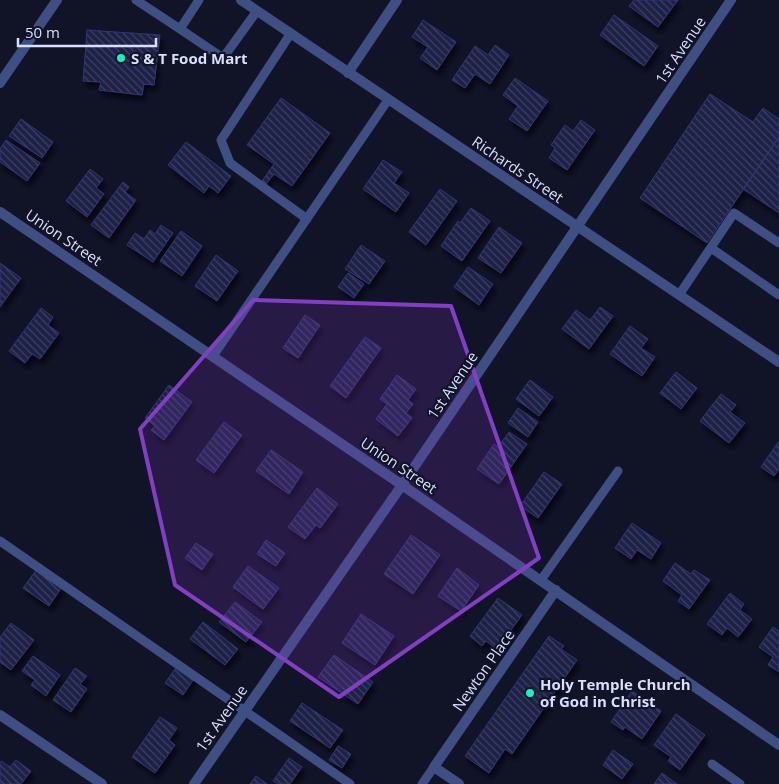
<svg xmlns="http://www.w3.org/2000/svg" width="779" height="784" viewBox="0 0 779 784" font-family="'Open Sans',sans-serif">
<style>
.building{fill:url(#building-back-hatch);stroke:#313672;filter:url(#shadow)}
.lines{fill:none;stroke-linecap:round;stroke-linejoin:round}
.service{stroke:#3e4f84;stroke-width:9}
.minor{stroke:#3e4f84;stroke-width:10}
.tertiary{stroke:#3e4f84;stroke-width:10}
.marked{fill:#843ec5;fill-opacity:0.2;stroke:#843ec5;stroke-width:4;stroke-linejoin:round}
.poi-dot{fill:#0ff3ca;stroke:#111327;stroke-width:2}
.labels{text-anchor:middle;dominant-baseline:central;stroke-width:4.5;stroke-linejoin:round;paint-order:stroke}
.street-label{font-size:15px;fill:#d9dffd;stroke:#111327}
.poi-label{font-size:15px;font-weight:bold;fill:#d9dffd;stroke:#111327;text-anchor:start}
</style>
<defs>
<pattern id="building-back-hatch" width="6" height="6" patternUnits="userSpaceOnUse" patternTransform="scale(1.25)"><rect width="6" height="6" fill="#1e2147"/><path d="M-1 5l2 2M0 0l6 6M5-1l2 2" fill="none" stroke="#3e4162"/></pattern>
<filter id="shadow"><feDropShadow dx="3" dy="5.5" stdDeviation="2.5" flood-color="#0009"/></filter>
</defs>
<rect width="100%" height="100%" fill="#111327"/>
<path class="building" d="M634,0h44l-20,27 -29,-21z
M614,15l44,31 -14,20 -44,-31z
M423,20l33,22 -19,28 -17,-12 8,-11 -16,-10z
M87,30l73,5 -6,50 -10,-1 -2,11 -43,-5 2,-8 -18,-1z
M495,45l14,10 -19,29 -15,-10 -10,14 -13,-8 23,-34 13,9z
M515,78l33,23 -21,30 -18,-12 9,-13 -15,-11z
M710,94l43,28 10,-14 16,11v18l-72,106 -67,-45z
M281,98l49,35 -38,53 -18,-12 -8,10 -4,-3 12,-17 -27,-19z
M21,119l32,23 -11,16 -33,-22z
M581,120l14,10 -28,40 -18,-12 6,-10 -4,-3 14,-20 8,6z
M779,137v76l-36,-24z
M6,140l34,23 -13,18 -27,-19v-13z
M186,142l45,34 -13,17 -9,-7 -5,7 -36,-28z
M383,160l19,12 -8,11 15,10 -13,19 -33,-23z
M90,169l13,10 -7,9 8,6 -17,23 -21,-16z
M123,182l6,5 -4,5 11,8 -27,38 -18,-13z
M440,189l17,12 -31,44 -17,-13z
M471,208l19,13 -28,40 -21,-15 17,-25 2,2z
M161,225l12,8 -20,29 -26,-17 8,-12 9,6 6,-9 5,4z
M499,227l23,16 -21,30 -23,-15z
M181,231l21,15 -20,30 -22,-15z
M361,245l24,16 -16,23 -24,-15z
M216,255l22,16 -21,30 -22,-15z
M0,263l21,15 -21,29z
M468,267l25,17 -14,21 -25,-18z
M348,273l16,11 -10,14 -16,-11z
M600,307l13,9 -24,33 -27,-20 14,-19 14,10z
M41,308l12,9 -5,8 11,8 -19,26 -8,-5 -7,9 -16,-12z
M305,315l15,10 -22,33 -15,-10z
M630,326l18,13 -7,9 14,9 -13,19 -32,-22z
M365,337l16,11 -35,50 -16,-12z
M676,372l21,16 -16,21 -21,-16z
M397,375l19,14 -8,11 5,4 -7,9 6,5 -14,18 -22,-17 11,-15 -7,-5z
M530,380l23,17 -14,19 -23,-17z
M169,385l23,17 -28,38 -13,-10 4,-4 -10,-8z
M721,394l15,11 -6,7 15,11 -16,20 -29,-22z
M518,408l20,14 -10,15 -20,-14z
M224,422l18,13 -28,38 -18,-13z
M509,432l18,12 -28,40 -22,-15 17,-25 4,3z
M779,441v28l-5,7 -13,-9z
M271,450l32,22 -14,22 -33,-23z
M544,472l18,12 -24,34 -18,-12z
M317,488l21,16 -18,24 -4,-3 -11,14 -17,-12z
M632,523l29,20 -10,16 -14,-9 -6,9 -16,-11z
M411,535l29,20 -27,39 -29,-20z
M266,540l19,13 -9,13 -19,-12z
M196,543l17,11 -11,16 -17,-12z
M675,563l16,11 3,-4 16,10 -21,29 -11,-8 4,-6 -19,-14z
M248,566l31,22 -16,21 -30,-22z
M457,568l22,17 -18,26 -23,-15z
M37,569l25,18 -13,19 -26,-18z
M730,593l14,11 -4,6 12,9 -14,18 -11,-9 -5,7 -15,-11z
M498,598l24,17 -25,34 -11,-8 -4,5 -12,-10z
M235,602l27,20 -16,20 -27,-20z
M361,614l33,22 -19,29 -33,-22z
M203,622l35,27 -13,16 -35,-26z
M11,623l23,17 -23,30 -11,-8v-25z
M773,627l6,4v41l-11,-7 5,-8 -14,-10z
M549,636l15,10 -3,3 16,11 -65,94 -7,-5 -16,24 -24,-17z
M334,655l39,27 -15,22 -40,-27z
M33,656l27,19 -14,21 -15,-11 4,-5 -13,-9z
M178,665l17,12 -12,18 -18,-12z
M75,668l12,8 -7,8 7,5 -16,23 -18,-12z
M632,691l29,20 -19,28 -17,-12 -2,3 -12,-8z
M302,703l41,27 -13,18 -40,-27z
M676,714l29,21 -25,35 -12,-9 3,-4 -17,-12z
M160,717l17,11 -8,12 6,5 -20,28 -23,-16z
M338,746l13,8 -9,14 -13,-8z
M613,750l20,14 -11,15 -19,-14z
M289,758l13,9 -12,17h-12l-5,-3z
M16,760l15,11 -10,13h-21v-21l1,-2 9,6z
M662,773l15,11h-23z
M256,776l11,8h-17z"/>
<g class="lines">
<path class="service" d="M136,0l44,29 19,-29
M180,29l43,29 34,-47
M291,33l-70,107 9,23 77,56
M711,248l68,47
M679,295l55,-82 45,30
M213,356l175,-256
M0,541l350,243
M541,580l77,-109
M712,764l28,20
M422,784l12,-17"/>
<path class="minor" d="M348,73l49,-73
M0,83l57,-83
M0,212l402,273 377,260
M0,715l102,69
M194,784l208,-299 329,-485
M459,784l-25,-17 122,-177"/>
<path class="tertiary" d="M241,0l538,362"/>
</g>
<path class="marked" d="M253,300l198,6 88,252 -200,139 -164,-112 -35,-156z"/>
<g class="poi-dot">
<circle cx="121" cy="58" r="5"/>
<circle cx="530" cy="693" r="5"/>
</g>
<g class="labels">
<g class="street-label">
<text transform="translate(680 50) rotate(-56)">1st Avenue</text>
<text transform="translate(518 169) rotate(34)">Richards Street</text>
<text transform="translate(64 237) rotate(34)">Union Street</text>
<text transform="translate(452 385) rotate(-56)">1st Avenue</text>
<text transform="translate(399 465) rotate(34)">Union Street</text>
<text transform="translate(483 670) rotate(-55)">Newton Place</text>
<text transform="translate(221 718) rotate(-55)">1st Avenue</text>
</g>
<g class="poi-label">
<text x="131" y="58">S &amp; T Food Mart</text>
<text x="540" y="684">Holy Temple Church<tspan x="540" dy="17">of God in Christ</tspan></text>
</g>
</g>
<path d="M18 38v8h138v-8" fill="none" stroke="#d9dffd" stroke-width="2.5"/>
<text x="25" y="38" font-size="15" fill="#d9dffd" stroke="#111327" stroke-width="4" paint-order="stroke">50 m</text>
</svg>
